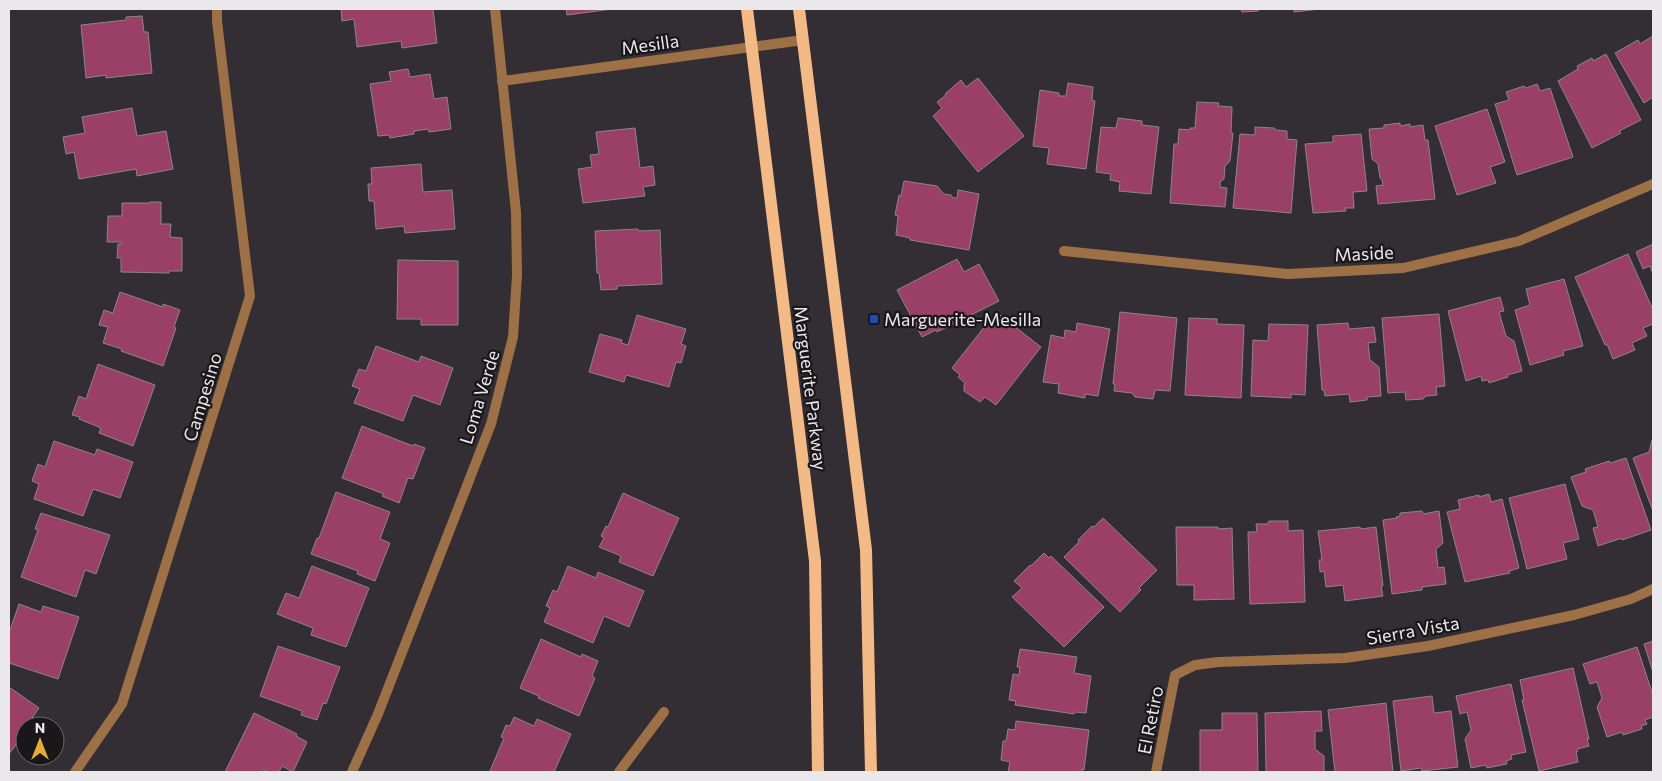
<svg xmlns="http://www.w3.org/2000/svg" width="1662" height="781" viewBox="0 0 1662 781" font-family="Commissioner,sans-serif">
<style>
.building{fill:#9a4064;stroke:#8d8588}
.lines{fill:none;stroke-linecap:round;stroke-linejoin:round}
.street{stroke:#9e7045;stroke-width:10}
.primary{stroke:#f3ba86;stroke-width:12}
.transit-dot{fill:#1a4fb4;stroke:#191719;stroke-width:2}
.labels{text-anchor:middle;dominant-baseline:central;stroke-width:4.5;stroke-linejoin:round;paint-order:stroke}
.street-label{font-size:18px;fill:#ebe8ec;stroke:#191719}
.poi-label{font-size:18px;fill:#ebe8ec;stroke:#191719;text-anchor:start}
</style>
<rect width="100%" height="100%" fill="#322e33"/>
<path class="building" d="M341,9h92l4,34 -35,5 -1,-7 -44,6 -3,-28 -12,2z
M566,9h46l-45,6z
M1241,9h19l-2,2 -16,1z
M1294,9h26l-26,3z
M142,16l2,16h4l4,41 -46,5v-3l-20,3 -5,-53 45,-5v-3z
M1653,36v61l-9,6 -29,-50 23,-13 2,4z
M1606,54l35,66 -22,11 2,2 -29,15 -34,-67 20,-12 -1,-3 15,-8 1,3z
M408,69l2,8 20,-3 4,25 13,-2 4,32 -22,3 -1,-3 -14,2v3l-24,4 -1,-3 -11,1 -8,-52 21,-3 -2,-9z
M978,78l46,58 -46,36 -45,-56 9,-8 -5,-6 8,-6 1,-3 15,-13 5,7z
M1068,83l25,4 -1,13 3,1 -9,68 -39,-5 2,-16 -16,-2 7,-56 19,3v3h7z
M1537,84l3,7 10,-3 23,69 -56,18 -22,-71 14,-4 -3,-8 18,-6 2,2z
M1197,102l22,1 -1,3 14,1 -1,26h2l-3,28 -5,5 -1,13 -4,3v5l7,1 -2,19 -55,-4 4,-59h4l1,-15 11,1v-2h5z
M132,108l5,28 29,-5 7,38 -36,7 -1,-7 -57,10 -5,-27 -8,2 -3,-17 22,-4 -3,-16z
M1487,109l18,53 -15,5 6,16 -39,12 -22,-69z
M1118,118l24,3v4l17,2 -8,67 -32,-3 1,-9 -10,-2 1,-6 -15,-2 5,-45 15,1z
M1400,123v3l10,-2v3l13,-2 2,15h3l7,59 -57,5 -2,-18 7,-1 -1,-5 -2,-2 -2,-14 -6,-5 -3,-30 15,-1v-3z
M1255,127l19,1 2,2 11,1v8l10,1 -6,73 -58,-5 7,-74 15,1z
M635,128l5,40 13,-2 2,19 -12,2 2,9 -62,7 -5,-34 14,-2 -2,-12 9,-1 -3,-22z
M1361,134l6,57 -14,1 1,16h-9l1,3 -33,2 -8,-69 28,-2v-6z
M421,164l2,28 29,-2 3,39 -50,4 -1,-7 -28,3 -2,-28h-5l-1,-17h4l-1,-16z
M904,181l33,5 7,8 7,1 2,3h4l1,-8 21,4 -10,56 -59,-10v-2l-14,-3 2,-19 -3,-1 4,-20 2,1z
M150,202h11v22h10l-1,13 12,1v33h-13v2l-48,-1v-14h-4l1,-14h4v-2h-15l1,-26h14v-13h28z
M638,229v2l22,-1 2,54 -45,2v3l-16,1 -2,-17h-2l-2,-42z
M1653,244v30l-3,-8 -7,3 -7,-17z
M1628,254l25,56v14l-10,4 4,8 -15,7 3,7 -22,9 -6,-15 -2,1 -30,-68z
M957,259l7,13 15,-8 20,37 -62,31 -1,-2 -14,7 -25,-47z
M398,260l60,1v64h-37v-6h-24z
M1564,279l19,67 -20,5 1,4 -34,10 -15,-55 15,-5 -4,-16z
M120,292l43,15v-3l17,6 -6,17 2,1 -13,38 -42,-15 1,-2 -19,-6 5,-16 -9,-2 5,-15 9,3z
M1500,297l4,14 -5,1 7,24 8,5 8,30 -15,4 1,2 -19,6 -1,-3 -6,1 -1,-5 -15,5 -18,-70z
M996,312l45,35 -45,58 -11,-8 -5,5 -16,-11v-6l1,-2 -7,-6 2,-2 -8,-7z
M1120,312l57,6 -7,73 -15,-1 -2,9 -18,-2 -3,-4 -18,-2 1,-7h-2z
M1439,314l6,72 -9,1 1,8 -11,1 -3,3 -17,1 -1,-8 -17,1 -6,-75z
M637,315l49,14 -5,15 5,2 -5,17 -5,-1 -7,25 -43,-12 -2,7 -35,-10 11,-38 22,6 -1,3 7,2z
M1189,318l28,1v5l27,1 -3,73 -56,-3z
M1077,323l33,6 -12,67 -13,-2v4l-27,-5 1,-9 -16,-2 8,-47 13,3 1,-8 11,2z
M1348,323l1,6 25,-2 2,15 -8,1 2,17 9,7 2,29 -14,1v3l-17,2 -1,-8 -24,2 -1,-6h-2l-5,-65z
M1269,324l39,1 -3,70 -14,-1v4l-40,-2 2,-56 15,1z
M376,346l43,16 2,-6 32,12 -13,37 -27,-10 -10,26 -49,-18 6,-14 -8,-3 7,-17 7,2z
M98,364l57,21 -22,61 -34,-13 2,-5 -22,-9 1,-2 -8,-2 7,-19 7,3z
M362,426l51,20 1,-2 11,4 -12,31 -5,-1 -9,25 -17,-7 2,-2 -42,-16z
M1652,440h1v71l-20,-53 16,-6z
M54,441l41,14 2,-6 36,13 -13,36 -27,-9 -10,27 -49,-17 5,-15 -7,-3 6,-17 7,3z
M1626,458l25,72 -29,10v-2l-24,8 -5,-18 5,-1 -5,-17 -11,-4 -11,-29 15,-5 -1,-3 24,-8 1,2z
M1565,484l14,55 -16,4 4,16 -40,10 -18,-71z
M336,492l54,20 -10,27 10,4 -15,38 -18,-7 1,-3 -47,-17 6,-16h2z
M623,493l56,25 -26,58 -34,-14 2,-6 -22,-9 5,-9 -3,-2 5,-10 2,1z
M1489,494l2,8 11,-3 17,69 -10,3 1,2 -45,9 -18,-70 13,-3 -2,-9 21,-5v2z
M1422,511l1,3 16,-3 4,32 -7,6 2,19 6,-1 2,17 -24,3v3l-30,4 -9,-74 14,-2 -1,-1 4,-1v-3z
M41,513l69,22 -14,39 -11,-4 -9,27 -55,-20 17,-47 -3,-1z
M1103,518l54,52 -18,18 2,2 -21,22 -56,-55 15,-15 -1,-2 14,-14 2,1z
M1269,521h19v10l15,-1 2,72 -55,2 -2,-72h9l-1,-8h11z
M1176,527h42v2l14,-1 2,71 -40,1v-15h-17z
M1360,527l1,2 15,-2 7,59h-2l2,10 -38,5 -2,-16 -17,2 -2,-16 -4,1 -1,-12h3l-4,-29z
M1044,553l5,5 2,-2 53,51 -40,40 -52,-50 10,-9 -8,-7 15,-15 3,-1z
M312,566l57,22 -23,59 -35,-12 2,-7 -36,-14 9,-21 13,5z
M568,566l28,12 2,-6 46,19 -15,36 -25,-11 -11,27 -49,-21 6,-14 -4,-2 7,-16 4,2z
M19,604l22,8 2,-6 36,11 -21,62 -49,-16v-30z
M541,639l40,18 1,-3 16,7 -6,15 3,2 -16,38 -41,-18 1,-2 -19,-8z
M1653,641v31l-9,-28z
M278,646l62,21 -14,37 -3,-1 -6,17 -16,-5 1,-4 -42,-15z
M1637,647l16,48v22l-8,3 2,4 -6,2 1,3 -19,6 -1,-3 -15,5 -10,-30 5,-9 -5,-16 -7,2 -7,-20z
M1020,649l57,8 -3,16 17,3 -5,37 -11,-1 -1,2 -59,-9 1,-4 -7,-1 4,-26 6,1 1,-8h-3z
M1573,668l16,71h-2l2,7 -12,3 1,2 -2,1 2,10 -39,9 -17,-71h2l-4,-20z
M1511,684l15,68 -15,3 1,4 -6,2 1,3 -20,4 -1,-3 -15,3 -6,-29 6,-9 -4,-18 -7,2 -4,-18z
M9,687l30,21 -9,13 2,2 -2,3h-5v7l-16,21z
M1432,696l2,17 17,-2 7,56 -36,4 -1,-3 -20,3 -8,-70z
M1386,703l7,69h-58l-7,-62z
M1321,711l1,20h-7v18l9,7v16h-58l-1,-59z
M254,713l43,21 -1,2 11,6 -14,30 -11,-6 -3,6h-10l-6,-3 -2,3h-36z
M1222,713h35l1,59h-58v-42h22z
M514,717l20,9 3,-7 34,15 -17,38h-60l-4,-1 14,-33 -3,-1 5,-12 4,1z
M1016,721l73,9 -5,40 -2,-1v3h-74l2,-10 -9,-2 2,-19h3l2,-12 7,1z"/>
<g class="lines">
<path class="street" d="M502,81l301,-41
M1064,251l224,23 115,-6 116,-27 134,-57
M75,772l47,-68 128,-408 -33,-275v-12
M352,772l26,-58 113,-290 22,-87 4,-62 -1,-63 -21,-203
M619,772l45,-60
M1156,772l19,-97 20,-10 23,-3 127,-4 83,-12 146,-31 57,-16 22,-10"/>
<path class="primary" d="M747,9l68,552 3,211
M799,9l67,541 5,222"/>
</g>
<rect class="transit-dot" x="869" y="314" width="10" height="10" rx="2.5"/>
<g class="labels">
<g class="street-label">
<text transform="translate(650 44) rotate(-8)">Mesilla</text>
<text transform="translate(1364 253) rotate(-3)">Maside</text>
<text transform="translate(811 388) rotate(83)">Marguerite Parkway</text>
<text transform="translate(202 397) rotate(-73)">Campesino</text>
<text transform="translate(479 397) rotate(-73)">Loma Verde</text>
<text transform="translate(1413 630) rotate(-10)">Sierra Vista</text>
<text transform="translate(1150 720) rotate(-79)">El Retiro</text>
</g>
<g class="poi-label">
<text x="884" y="319">Marguerite-Mesilla</text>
</g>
</g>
<rect width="1662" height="781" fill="none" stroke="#ebe8ec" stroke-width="20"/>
<g transform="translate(40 741)"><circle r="24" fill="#191719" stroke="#6d6b6d"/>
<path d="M0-4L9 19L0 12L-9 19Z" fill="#e7ac36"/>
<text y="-8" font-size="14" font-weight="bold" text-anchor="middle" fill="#ebe8ec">N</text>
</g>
</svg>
